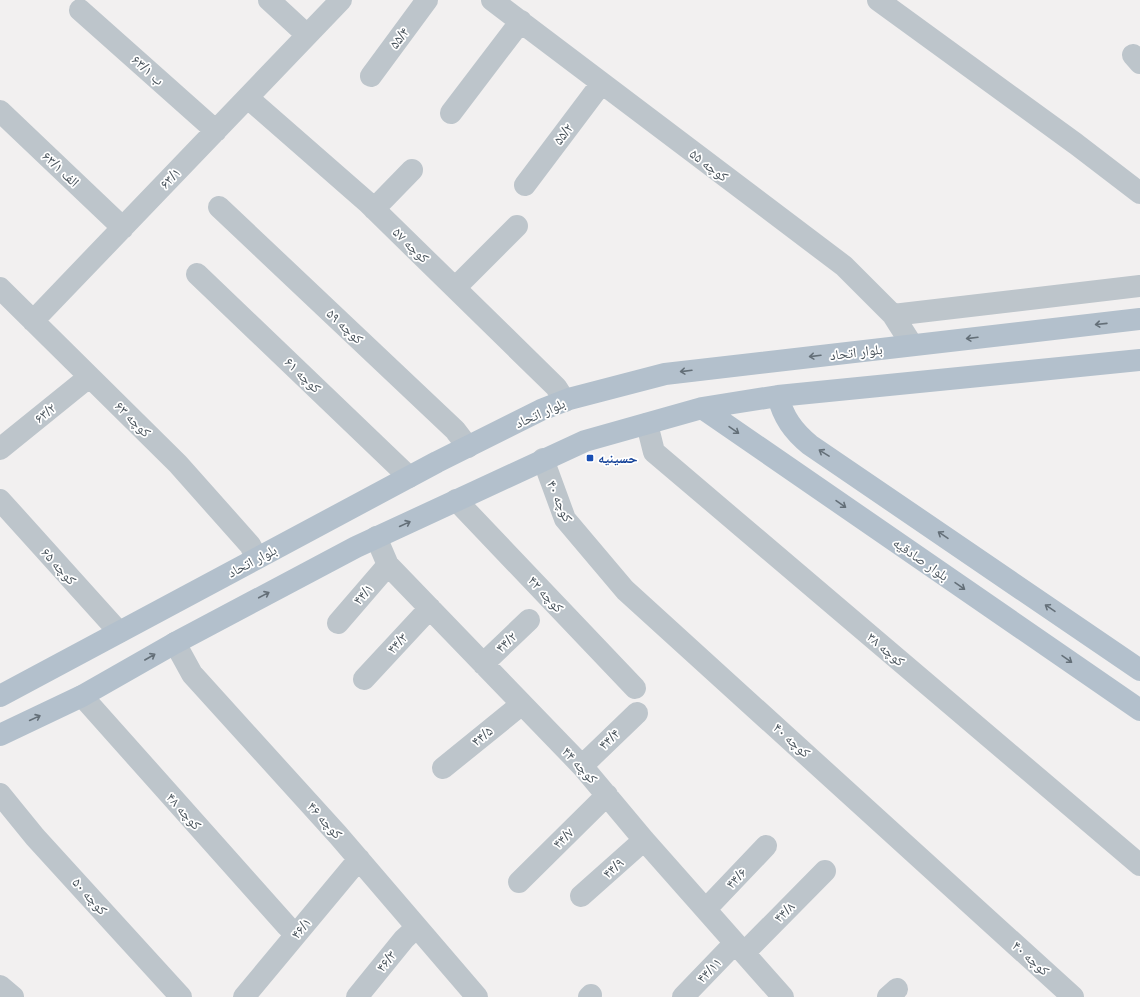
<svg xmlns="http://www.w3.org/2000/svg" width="1140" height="997" viewBox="0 0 1140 997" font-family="Arial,'Noto Naskh Arabic',sans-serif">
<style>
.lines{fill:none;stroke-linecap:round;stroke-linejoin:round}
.minor{stroke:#bdc5cb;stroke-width:22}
.major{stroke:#b3c0cc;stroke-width:22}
.oneway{stroke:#646f78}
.transit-dot{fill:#1a4fb4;stroke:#fff;stroke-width:1.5}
.labels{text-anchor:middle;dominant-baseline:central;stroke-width:3.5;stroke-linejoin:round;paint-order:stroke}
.street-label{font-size:14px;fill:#4a545c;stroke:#fff}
.transit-label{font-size:14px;font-weight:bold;fill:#164399;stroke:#fff;text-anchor:start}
</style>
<rect width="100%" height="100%" fill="#f2f0f0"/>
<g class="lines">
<path class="minor" d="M269,0l38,35
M492,0l352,266 49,49 19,30
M878,0l198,144 64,49
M80,10l136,121
M1133,55l7,8
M371,76l56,-76
M248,98l119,104 189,185 9,14
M0,111l123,117
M451,113l70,-92
M525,185l76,-101
M219,207l236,223 13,17
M374,209l38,-39
M197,274l212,203
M0,288l178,176 72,81 7,13
M455,288l62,-62
M893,315l247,-29
M33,321l308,-321
M647,424l7,28 486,413
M0,449l89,-72
M543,459l22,60 60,71 448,407
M0,500l119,132
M456,500l179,188
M376,537l12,28 194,201 62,74 139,157
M338,623l50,-58
M175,643l17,31 146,161 139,162
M483,664l46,-44
M364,679l66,-71
M82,696l205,230
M582,766l55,-53
M443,768l79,-64
M0,794l35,43 146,160
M519,882l88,-87
M581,896l63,-56
M706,909l60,-63
M744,953l81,-82
M0,986l13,11
M244,997l115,-138
M357,997l47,-58 13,-12
M589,997l2,-2
M683,997l52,-54
M888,997l9,-8"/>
<path class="major" d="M778,396c5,21 15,35 32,49l330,225
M702,408l438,302
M0,696l437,-234 104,-52 28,-11 96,-25 475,-55
M0,735l82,-39 93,-53 181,-96 229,-106 117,-33 76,-12 362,-36"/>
</g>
<defs><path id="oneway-shaft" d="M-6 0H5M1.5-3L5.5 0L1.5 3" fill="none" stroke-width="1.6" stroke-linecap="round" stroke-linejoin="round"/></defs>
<g class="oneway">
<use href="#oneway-shaft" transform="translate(1101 324) rotate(174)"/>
<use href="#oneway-shaft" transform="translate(972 338) rotate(173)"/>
<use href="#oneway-shaft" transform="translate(815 356) rotate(173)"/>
<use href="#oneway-shaft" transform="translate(686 371) rotate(173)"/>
<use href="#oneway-shaft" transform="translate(734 430) rotate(35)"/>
<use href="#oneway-shaft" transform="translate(824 453) rotate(-148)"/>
<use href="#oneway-shaft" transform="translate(841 504) rotate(35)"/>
<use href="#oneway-shaft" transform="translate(405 524) rotate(-25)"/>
<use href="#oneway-shaft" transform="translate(943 535) rotate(-146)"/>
<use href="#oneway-shaft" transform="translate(960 586) rotate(35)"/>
<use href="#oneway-shaft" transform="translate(264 595) rotate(-28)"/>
<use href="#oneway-shaft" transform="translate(1050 608) rotate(-146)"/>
<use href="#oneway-shaft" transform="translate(150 657) rotate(-30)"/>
<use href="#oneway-shaft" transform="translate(1067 659) rotate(35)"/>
<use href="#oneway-shaft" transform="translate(35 718) rotate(-25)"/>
</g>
<rect class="transit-dot" x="586" y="454" width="8" height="8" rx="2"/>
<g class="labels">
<g class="street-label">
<text transform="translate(399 38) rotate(-53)">۵۵/۴</text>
<text transform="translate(148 70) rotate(42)">۶۳/۱ ب</text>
<text transform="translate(563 134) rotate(-53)">۵۵/۲</text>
<text transform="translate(709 165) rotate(37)">کوچه ۵۵</text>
<text transform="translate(61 169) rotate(43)">۶۳/۱ الف</text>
<text transform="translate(170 178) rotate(-46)">۶۳/۱</text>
<text transform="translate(411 245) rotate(44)">کوچه ۵۷</text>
<text transform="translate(345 326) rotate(43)">کوچه ۵۹</text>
<text transform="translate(856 352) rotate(-7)">بلوار اتحاد</text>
<text transform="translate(303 375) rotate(44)">کوچه ۶۱</text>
<text transform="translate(45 413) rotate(-39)">۶۳/۲</text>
<text transform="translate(540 413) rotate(-24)">بلوار اتحاد</text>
<text transform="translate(133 419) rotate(45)">کوچه ۶۳</text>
<text transform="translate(560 501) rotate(66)">کوچه ۴۰</text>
<text transform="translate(921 559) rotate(35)">بلوار صادقیه</text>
<text transform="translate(252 561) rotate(-28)">بلوار اتحاد</text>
<text transform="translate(59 566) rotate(48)">کوچه ۶۵</text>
<text transform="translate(363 594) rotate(-49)">۴۴/۱</text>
<text transform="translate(546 594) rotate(47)">کوچه ۴۲</text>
<text transform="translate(506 642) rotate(-44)">۴۴/۲</text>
<text transform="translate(397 643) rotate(-47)">۴۴/۳</text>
<text transform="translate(886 649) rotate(40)">کوچه ۳۸</text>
<text transform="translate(482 736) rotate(-39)">۴۴/۵</text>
<text transform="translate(609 739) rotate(-44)">۴۴/۴</text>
<text transform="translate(792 740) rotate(42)">کوچه ۴۰</text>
<text transform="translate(580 765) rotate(47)">کوچه ۴۴</text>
<text transform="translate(184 811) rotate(48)">کوچه ۴۸</text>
<text transform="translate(325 820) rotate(48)">کوچه ۴۶</text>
<text transform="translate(563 838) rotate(-45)">۴۴/۷</text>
<text transform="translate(613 868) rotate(-42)">۴۴/۹</text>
<text transform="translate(736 878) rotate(-46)">۴۴/۶</text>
<text transform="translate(90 896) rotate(48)">کوچه ۵۰</text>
<text transform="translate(784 912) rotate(-45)">۴۴/۸</text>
<text transform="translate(301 928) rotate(-50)">۴۶/۱</text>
<text transform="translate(1031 958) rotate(42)">کوچه ۴۰</text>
<text transform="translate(386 961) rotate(-51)">۴۶/۳</text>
<text transform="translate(709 970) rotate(-46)">۴۴/۱۱</text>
</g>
<g class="transit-label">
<text x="598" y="458">حسینیه</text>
</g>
</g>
</svg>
